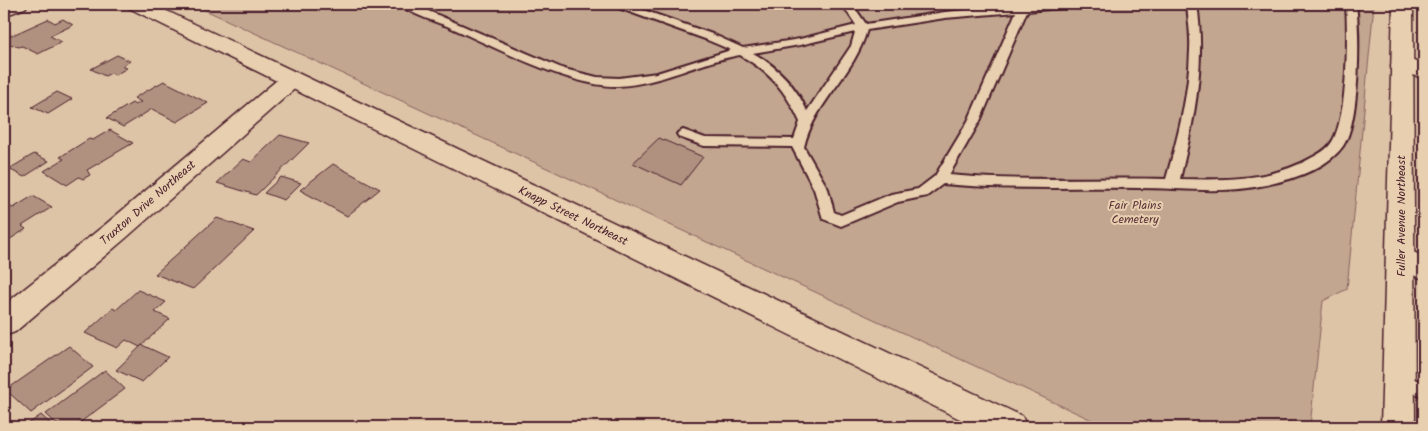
<svg xmlns="http://www.w3.org/2000/svg" width="1428" height="431" viewBox="0 0 1428 431" font-family="Kalam,sans-serif">
<style>
.green{fill:#c2a690;stroke:#86625e}
.building{fill:#b09180;stroke:#4a1f2b}
.lines{fill:none;stroke-linecap:round;stroke-linejoin:round}
.lane-casing{stroke:#4a1f2b;stroke-width:4}
.street-casing{stroke:#4a1f2b;stroke-width:3}
.secondary-casing{stroke:#4a1f2b;stroke-width:3}
.lane{fill:#e7cfaf;fill-rule:evenodd}
.street{fill:#e7cfaf;fill-rule:evenodd}
.secondary{fill:#e7cfaf;fill-rule:evenodd}
.labels{text-anchor:middle;dominant-baseline:central;stroke-width:4;stroke-linejoin:round;paint-order:stroke}
.street-label{font-size:12px;fill:#4a1f2b;stroke:#e7cfaf}
.park-label{font-size:12px;fill:#5c333a;stroke:#e7cfaf}
</style>
<rect width="100%" height="100%" fill="#dec4a7"/>
<filter id="ink" filterUnits="userSpaceOnUse"><feTurbulence type="fractalNoise" baseFrequency=".02" numOctaves="2"/><feDisplacementMap in="SourceGraphic" scale="10" xChannelSelector="R" yChannelSelector="G"/><feConvolveMatrix kernelMatrix="1 2 1 2 8 2 1 2 1" color-interpolation-filters="sRGB"/></filter>
<g filter="url(#ink)">
<path class="green" d="M192,4h1182l-27,285 -24,12 -13,126h-203z"/>
<path class="building" d="M48,19l7,4 8,-4 10,6 -23,11 12,6 -24,12 -16,-8 -3,1 -15,-5 5,-3 -3,-1z
M117,55l13,6 -8,5 5,2 -12,7 -4,-2 -6,3 -14,-7z
M164,81l44,22 -31,19 -25,-13 -29,18 -16,-9 25,-15 3,2 6,-3 -7,-4z
M57,92l15,7 -24,15 -16,-7z
M110,130l23,13 -46,27 3,5 -7,4 -4,-2 -12,8 -23,-14 20,-12 -4,-2 29,-18 4,1z
M280,135l29,8 -53,52 -39,-12 26,-24 8,3z
M659,138l44,19 -22,28 -48,-22z
M34,154l15,7 -25,16 -15,-8z
M333,164l47,25 -33,27 -47,-26z
M281,177l20,6 -17,17 -20,-7z
M33,196l19,11 -30,19 4,3 -22,14v-39l9,4z
M217,218l37,13 -61,58 -38,-15z
M138,290l28,12 -11,10 15,7 -30,28 -14,-7 -9,8 -32,-15 28,-25 3,2z
M142,345l26,12 -26,25 -26,-12z
M69,346l24,21 -62,46 -25,-23z
M105,370l20,19 -51,38h-14l-14,-13z
M41,415l13,12h-30z"/>
<g class="lines">
<g class="lane-casing">
<path id="lane" d="M399,4h13l152,65 33,8 22,1 38,-5 74,-23 -26,-11 -92,-33 -1,-2h14l86,30 31,14 57,-9 56,-14 -14,-21h10l14,20 79,-12 74,-7 1,-1h57l-5,3 -45,4 -47,110 -31,54c72,7 145,2 217,4 12,-42 23,-85 24,-129 1,-16 -2,-31 -3,-46h10c9,60 -3,117 -17,175 46,1 91,2 133,-22 8,-4 16,-9 20,-17 15,-27 15,-105 13,-136h10c4,30 4,118 -13,142 -17,24 -55,35 -83,40 -39,8 -82,2 -121,2 -66,-1 -131,2 -196,-4l-16,12 -29,6 -57,24 -18,-7 -9,-30 -22,-42 -88,-1 -25,-9 -2,-3 6,-4 22,8 89,1 6,-17c-14,-31 -30,-50 -60,-67 -41,7 -79,29 -122,31 -49,1 -125,-40 -171,-60 -13,-5 -39,-13 -48,-22zM1016,12l-48,109 -33,55 -17,13 -27,5 -50,21 -7,-3 -6,-23 -24,-42c10,-44 51,-73 63,-117l78,-12zM855,32l-4,14 -44,65c-11,-25 -30,-45 -54,-58l47,-8z
M1399,373l25,10v14l-31,-12 -2,-5 2,-5z"/>
</g>
<g class="street-casing">
<path id="street" d="M1402,58l22,6v14l-30,-8 -3,-5 3,-5z
M291,73l8,2 4,5 -4,5 -173,153 -111,94 -11,4v-31l102,-81 177,-149z
M1401,248l23,8v23l-33,-12 -4,-8 4,-8z"/>
</g>
<g class="secondary-casing">
<path id="secondary" d="M4,4h24l-3,4 -21,8z
M126,4h26l870,412 5,11h-51l-847,-419z
M1393,4h20l2,423h-34z"/>
</g>
<use href="#lane" class="lane"/>
<use href="#street" class="street"/>
<use href="#secondary" class="secondary"/>
</g>
</g>
<g class="labels">
<g class="street-label">
<text transform="translate(148 203) rotate(-41)">Truxton Drive Northeast</text>
<text transform="translate(573 216) rotate(26)">Knapp Street Northeast</text>
<text transform="translate(1401 216) rotate(-90)">Fuller Avenue Northeast</text>
</g>
<g class="park-label">
<text x="1135" y="205">Fair Plains<tspan x="1135" dy="14">Cemetery</tspan></text>
</g>
</g>
<rect width="1428" height="431" fill="none" stroke="#e7cfaf" stroke-width="20"/>
<rect x="10" y="10" width="1408" height="411" fill="none" stroke="#4a1f2b" stroke-width="2" filter="url(#ink)"/>
</svg>
